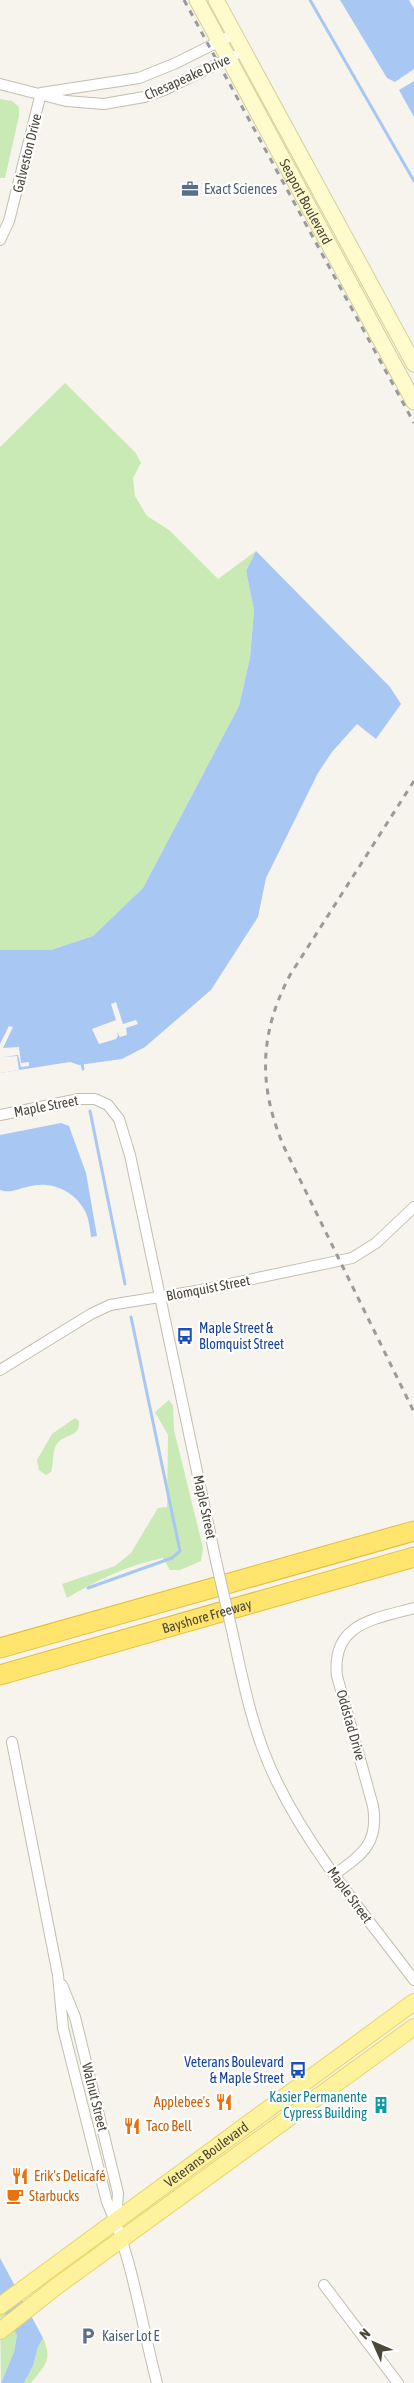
<svg xmlns="http://www.w3.org/2000/svg" width="414" height="2383" viewBox="0 0 414 2383" font-family="'Asap Condensed',sans-serif">
<style>
.green{fill:#c9eab4}
.water{fill:#a8c8f3}
.pier{fill:#f6f4ec}
.lines{fill:none;stroke-linecap:round;stroke-linejoin:round}
.stream{stroke:#a8c8f3;stroke-width:3}
.street-casing{stroke:#c2beae;stroke-width:12}
.secondary-casing{stroke:#d6d09b;stroke-width:17}
.primary-casing{stroke:#e7d569;stroke-width:18}
.highway-casing{stroke:#e1be3a;stroke-width:21}
.street{stroke:#fff;stroke-width:10}
.secondary{stroke:#fffbcd;stroke-width:15}
.primary{stroke:#fff29c;stroke-width:16}
.highway{stroke:#ffe56e;stroke-width:19}
.rail{stroke:#9a9a9a;stroke-width:3;stroke-dasharray:6 6;stroke-linecap:butt}
.street-bridge-casing{stroke:#c2beae;stroke-width:12;stroke-linecap:butt}
.street-bridge{stroke:#fff;stroke-width:10}
.labels{text-anchor:middle;dominant-baseline:central;stroke-width:4.5;stroke-linejoin:round;paint-order:stroke}
.street-label{font-size:14px;fill:#4b4739;stroke:#fff}
.service-label{font-size:14px;fill:#4e5e75;stroke:#fff;text-anchor:start}
.transit-label{font-size:14px;fill:#164399;stroke:#fff;text-anchor:start}
.culture-label{font-size:14px;fill:#0d838f;stroke:#fff;text-anchor:end}
.food-label{font-size:14px;fill:#c56008;stroke:#fff;text-anchor:start}
</style>
<rect width="100%" height="100%" fill="#f6f4ec"/>
<path class="green" d="M0,99l12,2 7,6v9l-14,62h-5z
M65,383l70,69 6,11 -8,15 2,18 12,20 22,14 49,49 38,-28 -10,20 8,39 -4,48 -11,48 -96,182 -50,48 -42,14h-51v-503z
M169,1400l4,6 1,24 29,118 -2,13 -21,9h-10l-7,-12c-35,7 -66,22 -96,40l-5,-14 53,-18 16,-13 27,-45 9,-1 1,-72 -13,-23z
M75,1418l4,3c1,13 -8,13 -17,18 -12,8 -7,22 -11,33l-5,3 -7,-5 -2,-10 15,-26z
M0,2306l17,29 -3,17 -13,31z
M43,2338c10,22 2,27 -12,45h-7l9,-17 5,-19z"/>
<path class="water" d="M340,0h69l5,9v60l-19,13 -8,-4z
M414,81v36l-15,-27z
M256,551l134,136 11,17 -25,35 -19,-15 -25,28 -14,21 -52,105 -8,39 -47,73 -66,57 -23,12 -43,6 -9,-3 -70,11v-123h51l42,-14 50,-48 96,-182 11,-48 4,-48 -8,-39z
M61,1123l8,3 17,47 11,63 -6,1c-1,-8 -2,-17 -5,-24 -10,-21 -33,-32 -55,-27 -11,2 -21,8 -31,4v-55z
M0,2258l43,80 -5,9 -5,19 -9,17h-23l13,-31 3,-17 -17,-29z"/>
<path class="pier" d="M116,1002l7,22 13,-4 2,4 -12,4 1,7 -7,2 -3,-5 1,4 -2,3 -17,5 -7,-15 24,-9 -5,-16z
M9,1026l4,1 -10,21 16,-1 2,16 8,-1v4l-8,1 -3,-12 -15,2 14,-1 2,14 -19,3v-29z"/>
<g class="lines">
<path class="stream" d="M310,0l104,181
M82,1064l1,5
M90,1111l35,173
M88,1588l84,-30 8,-7 -49,-234"/>
<g class="street-casing">
<path id="street" d="M0,84l66,17 38,3 40,-7 20,-7 70,-34
M41,93l98,-15 37,-15 58,-29
M0,240l9,-19 32,-128
M0,1115l79,-16h16l13,6 11,14 11,36 86,406
M0,1370l91,-56 19,-9 86,-14 156,-33 24,-15 38,-36
M233,1635c11,51 21,102 45,149 35,71 89,133 136,196
M12,1742l46,233 5,53 44,174c26,57 34,121 50,181
M335,1874c28,-20 44,-31 38,-68l-36,-130c-6,-53 38,-57 77,-68
M62,1985l13,32 43,176 -2,28
M324,2285l74,98"/>
</g>
<g class="secondary-casing">
<g id="secondary">
<path id="s1" d="M197,0l217,402"/>
<path d="M216,0l198,364"/>
</g>
</g>
<g class="primary-casing">
<g id="primary">
<path id="s2" d="M0,2306l414,-304"/>
<path d="M0,2331l57,-45 357,-259"/>
</g>
</g>
<g class="highway-casing">
<g id="highway">
<path d="M0,1648l414,-117"/>
<path id="s3" d="M0,1675l414,-118"/>
</g>
</g>
<use href="#street" class="street"/>
<use href="#secondary" class="secondary"/>
<use href="#primary" class="primary"/>
<use href="#highway" class="highway"/>
<path class="rail" d="M184,0l230,423
M414,781l-124,194c-31,59 -32,111 -6,172l130,265"/>
<g class="street-bridge-casing">
<path id="street-bridge" d="M216,1561l17,74"/>
</g>
<use href="#street-bridge" class="street-bridge"/>
</g>
<defs>
<g id="office-bare" transform="scale(1.35)"><path d="M-6-3h4V-5.5h4V-3h4V5H-6ZM-1-4.5V-3h2v-1.5ZM-6 0V1H6V0Z" fill="#5c6f8a" stroke="#fff" stroke-width="2.5" paint-order="stroke"/></g>
<g id="bus-bare" transform="scale(1.35)"><path d="M-5-6H5V4H4V6H2V4H-2V6H-4V4H-5ZM-3.5-4V0h7V-4ZM-3.5 1.2v1.5H-2V1.2ZM2 1.2v1.5H3.5V1.2Z" fill="#1a4fb4" stroke="#fff" stroke-width="2.5" paint-order="stroke"/></g>
<g id="restaurant-bare" transform="scale(1.35)"><path d="M-5-6h1v4h1v-4h1v4h1v-4h1v5L-1.5 .5V6h-2V.5L-5-1ZM5-6V6H3V1.5H1.5Q1.5-4 5-6Z" fill="#e8710a" stroke="#fff" stroke-width="2.5" paint-order="stroke"/></g>
<g id="building-bare" transform="scale(1.35)"><path d="M-4-6H4V6H1V3H-1V6H-4ZM-2.5-4.3h1.7v1.8h-1.7ZM.8-4.3h1.7v1.8H.8ZM-2.5-1h1.7V.8h-1.7ZM.8-1h1.7V.8H.8Z" fill="#0f9aa8" stroke="#fff" stroke-width="2.5" paint-order="stroke"/></g>
<g id="cafe-bare" transform="scale(1.35)"><path d="M-5.5-4.5H6V0H3Q3 3.5 0 3.5H-2.5Q-5.5 3.5-5.5 0ZM3-3.2v2h1.7v-2ZM-6 4.5H4V6H-6Z" fill="#e8710a" stroke="#fff" stroke-width="2.5" paint-order="stroke"/></g>
<g id="parking-bare" transform="scale(1.35)"><path d="M-3.5-5.5H1a3.5 3.5 0 0 1 0 7H-1V5.5H-3.5ZM-1-3.4V-.6H.8a1.4 1.4 0 0 0 0-2.8Z" fill="#5c6f8a" stroke="#fff" stroke-width="2.5" paint-order="stroke"/></g>
</defs>
<g fill-rule="evenodd">
<use href="#office-bare" x="190" y="189"/>
<use href="#bus-bare" x="185" y="1336"/>
<use href="#bus-bare" x="298" y="2070"/>
<use href="#restaurant-bare" x="224" y="2102"/>
<use href="#building-bare" x="381" y="2105"/>
<use href="#restaurant-bare" x="132" y="2126"/>
<use href="#restaurant-bare" x="20" y="2176"/>
<use href="#cafe-bare" x="15" y="2196"/>
<use href="#parking-bare" x="88" y="2336"/>
</g>
<g class="labels">
<g class="street-label">
<text transform="translate(187 77) rotate(-24)">Chesapeake Drive</text>
<text transform="translate(27 153) rotate(-76)">Galveston Drive</text>
<text stroke="none"><textPath href="#s1" startOffset="229">Seaport Boulevard</textPath></text>
<text transform="translate(46 1106) rotate(-11)">Maple Street</text>
<text transform="translate(208 1288) rotate(-11)">Blomquist Street</text>
<text transform="translate(205 1507) rotate(78)">Maple Street</text>
<text stroke="none"><textPath href="#s3" startOffset="215">Bayshore Freeway</textPath></text>
<text transform="translate(351 1725) rotate(74)">Oddstad Drive</text>
<text transform="translate(350 1895) rotate(54)">Maple Street</text>
<text transform="translate(95 2097) rotate(76)">Walnut Street</text>
<text stroke="none"><textPath href="#s2" startOffset="256">Veterans Boulevard</textPath></text>
</g>
<g class="service-label">
<text x="204" y="189">Exact Sciences</text>
<text x="102" y="2336">Kaiser Lot E</text>
</g>
<g class="transit-label">
<text x="199" y="1328">Maple Street &amp;<tspan x="199" dy="16">Blomquist Street</tspan></text>
<text x="284" y="2062" text-anchor="end">Veterans Boulevard<tspan x="284" dy="16">&amp; Maple Street</tspan></text>
</g>
<g class="culture-label">
<text x="367" y="2097">Kasier Permanente<tspan x="367" dy="16">Cypress Building</tspan></text>
</g>
<g class="food-label">
<text x="210" y="2102" text-anchor="end">Applebee's</text>
<text x="146" y="2126">Taco Bell</text>
<text x="34" y="2176">Erik's Delicafé</text>
<text x="29" y="2196">Starbucks</text>
</g>
</g>
<g transform="translate(374 2343) rotate(315)" stroke="#ffffff" stroke-width="4" paint-order="stroke">
<path d="M0-4L9 19L0 12L-9 19Z" fill="#4b4739"/>
<text y="-8" font-size="14" font-weight="bold" text-anchor="middle" fill="#4b4739">N</text>
</g>
</svg>
